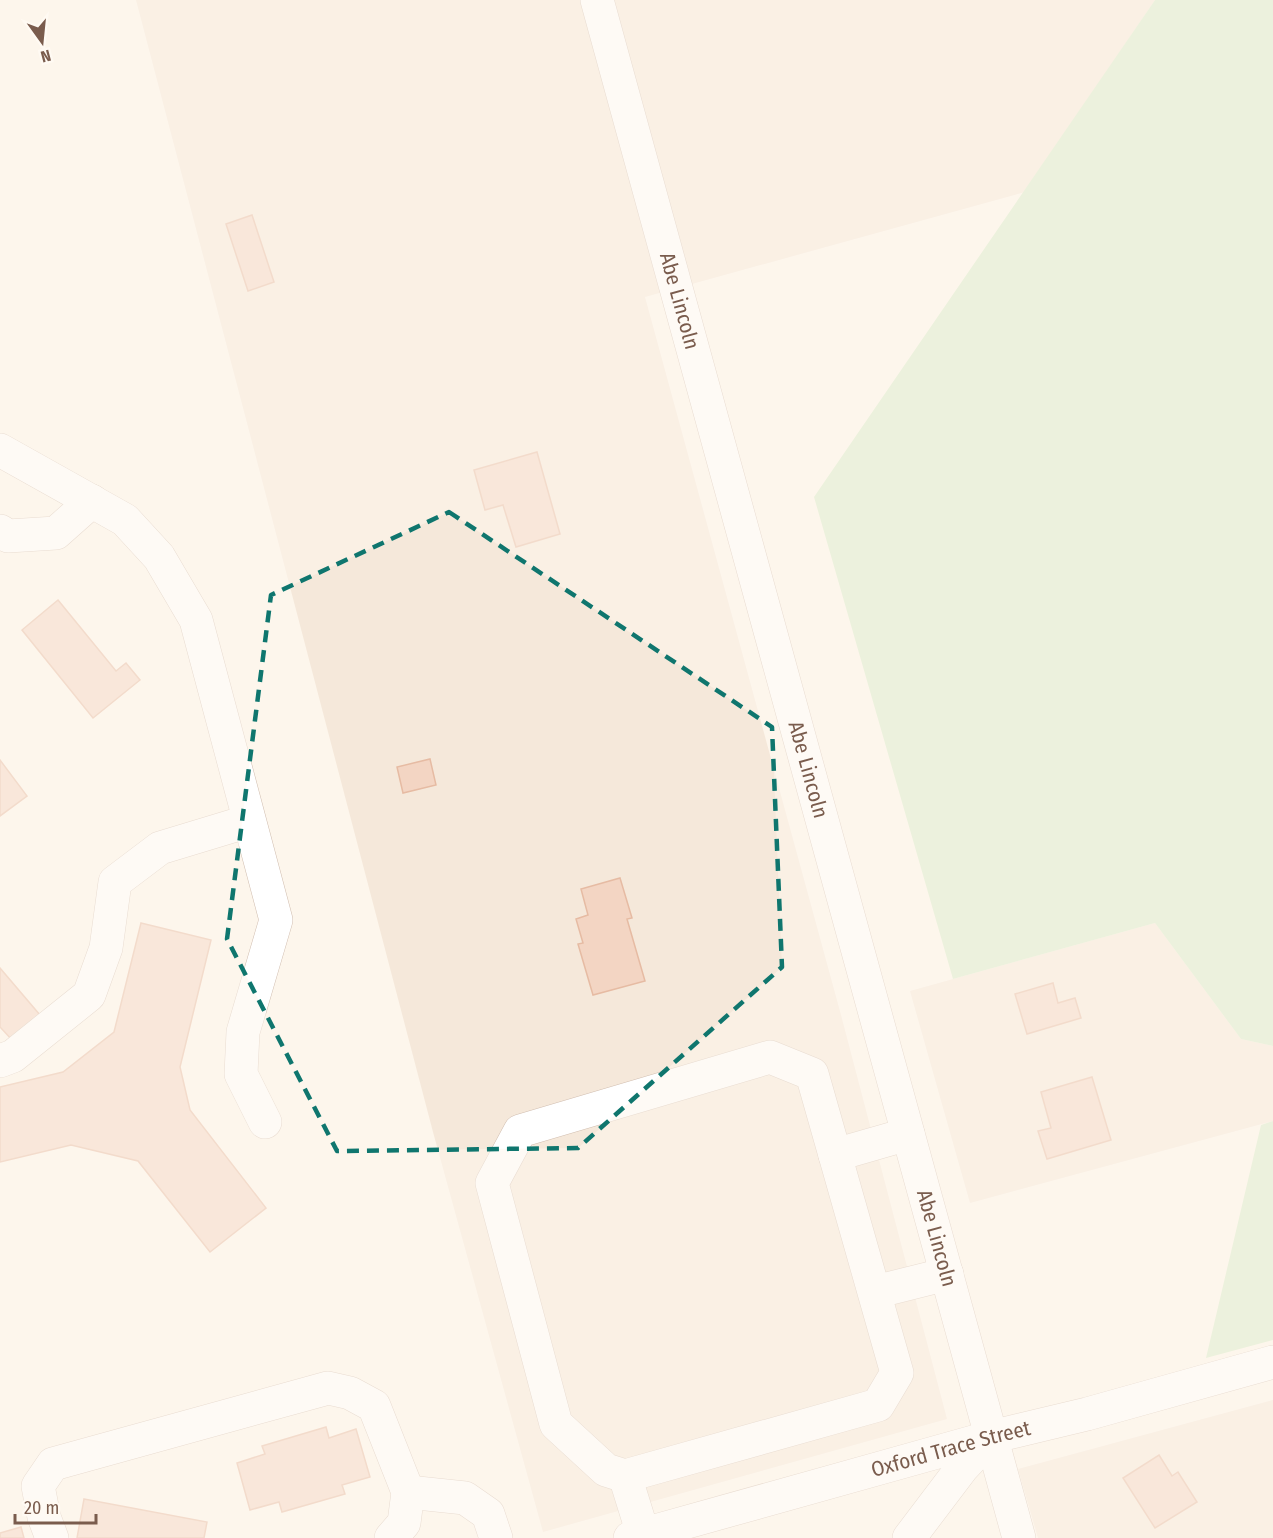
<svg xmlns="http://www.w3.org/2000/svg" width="1273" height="1538" viewBox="0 0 1273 1538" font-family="'Fira Sans Condensed',sans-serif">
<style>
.residential{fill:#f5e8da}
.green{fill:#d8ecc9}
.building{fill:#f3d5c3;stroke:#e6bba3;stroke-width:1.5}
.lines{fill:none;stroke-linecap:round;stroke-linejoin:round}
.minor-casing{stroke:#d1beb0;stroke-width:34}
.minor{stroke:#fff;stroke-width:33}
.marked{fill:none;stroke:#0f766e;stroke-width:4.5;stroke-dasharray:12 8;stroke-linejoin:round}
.labels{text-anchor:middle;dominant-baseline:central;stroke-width:5;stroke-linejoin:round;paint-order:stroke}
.street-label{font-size:21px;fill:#7a5c4d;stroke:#fffaf3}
</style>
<rect width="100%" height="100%" fill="#fdf6ec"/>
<path class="residential" d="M136,0h1019l-130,192 -380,105 196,718 106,404 -404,113 -110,-400z
M1155,923l86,116 32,7v75l-303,82 -60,-212z
M1273,1400v138h-235l-20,-69z"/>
<path class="green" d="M1155,0h118v1046l-32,-7 -86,-116 -202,56 -139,-482z
M1273,1121v219l-67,18 55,-233z"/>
<path class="building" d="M252,215l22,67 -26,9 -22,-67z
M537,452l23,82 -44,13 -13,-42 -18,5 -11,-40z
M58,600l58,71 10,-8 14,17 -47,38 -71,-88z
M430,759l6,26 -33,8 -6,-26z
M0,760l27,36 -27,20z
M620,878l12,40 -5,1 18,62 -52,14 -15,-51 5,-1 -7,-24 12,-4 -7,-26z
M141,923l70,17 -31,127 10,43 76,98 -56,44 -72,-91 -67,-16 -71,17v-75l63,-15 51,-40z
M0,968l40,47 -28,25 -12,-13z
M1053,983l5,20 17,-5 6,20 -54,16 -12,-40z
M1092,1077l19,63 -64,19 -9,-28 13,-3 -10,-36z
M326,1427l3,11 27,-9 14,48 -28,8 3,9 -63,18 -3,-10 -29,8 -13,-47 28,-9 -3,-8z
M1159,1455l13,21 6,-4 19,30 -42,26 -32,-50z
M84,1499l123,23 -3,16h-127z
M21,1527l3,11h-24v-5z"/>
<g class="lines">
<g class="minor-casing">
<g id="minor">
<path id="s1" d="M597,0l422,1538"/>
<path d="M0,450l125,70 34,37 37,63 80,300 -33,112 -2,42 24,48"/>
<path d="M0,531l8,5 48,-3 36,-32"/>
<path d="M770,1057l42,17 85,299 -19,32 -253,71 -19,-6 -50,-46 -64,-241 28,-52z"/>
<path d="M0,1061l13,-5 76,-61 17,-47 9,-66 45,-34 89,-27"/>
<path d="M835,1155l73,-21"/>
<path d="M875,1292l72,-18"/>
<path d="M625,1476l18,58"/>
<path d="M408,1492l57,6 23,16 8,24"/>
<path d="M52,1538l-8,-21 -6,-31 15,-22 275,-76 22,5 24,13 34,86 -4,31 -13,15"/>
<path id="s2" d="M630,1538l361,-101 96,-23 186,-52"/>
<path d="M909,1538l53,-70 29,-31"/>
</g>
</g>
<use href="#minor" class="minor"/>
</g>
<path d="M0 0H1273V1538H0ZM449,512l323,215 10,240 -204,181 -241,3 -110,-212 44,-344z" fill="#fdf6ec" fill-opacity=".55" fill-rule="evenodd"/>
<path class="marked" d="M449,512l323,215 10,240 -204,181 -241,3 -110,-212 44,-344z"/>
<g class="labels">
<g class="street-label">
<text stroke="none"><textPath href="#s1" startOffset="312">Abe Lincoln</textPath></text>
<text stroke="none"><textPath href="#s1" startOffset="798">Abe Lincoln</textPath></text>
<text stroke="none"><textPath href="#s1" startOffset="1284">Abe Lincoln</textPath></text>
<text stroke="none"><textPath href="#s2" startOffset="333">Oxford Trace Street</textPath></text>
</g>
</g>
<g transform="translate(42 42) rotate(165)" stroke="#fffaf3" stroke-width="4.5" paint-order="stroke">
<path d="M0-4.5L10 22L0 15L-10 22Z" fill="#7a5c4d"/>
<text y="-9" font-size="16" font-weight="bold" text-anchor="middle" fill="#7a5c4d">N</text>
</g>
<path d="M15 1514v9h81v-9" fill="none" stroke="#7a5c4d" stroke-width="3"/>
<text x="24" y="1514" font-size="18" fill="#7a5c4d" stroke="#fffaf3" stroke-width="4.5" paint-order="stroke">20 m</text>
</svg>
